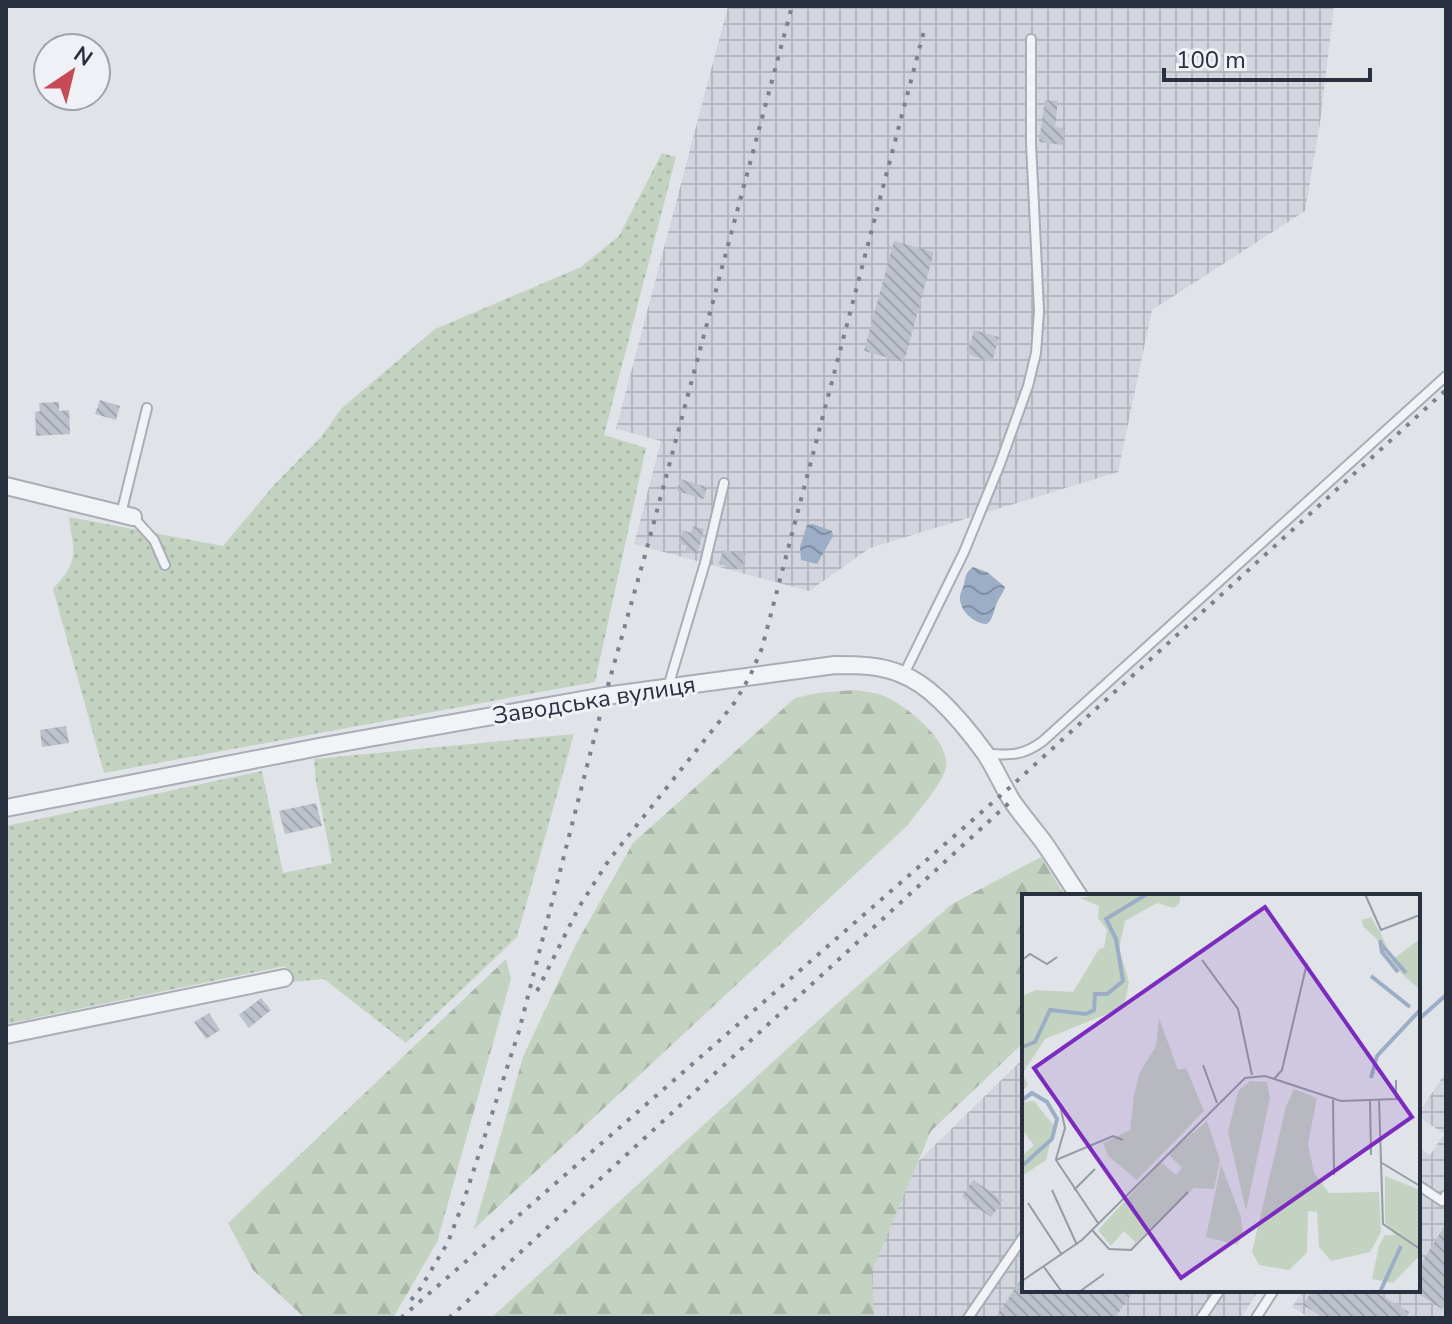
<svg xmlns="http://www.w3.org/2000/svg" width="1452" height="1324" viewBox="0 0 1452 1324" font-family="'Nunito Sans',sans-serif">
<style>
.industrial{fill:url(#industrial-grid)}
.grass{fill:url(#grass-dots)}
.forest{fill:url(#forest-firs)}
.water{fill:url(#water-waves)}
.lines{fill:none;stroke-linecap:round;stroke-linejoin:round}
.stream{stroke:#9caec6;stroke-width:4}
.building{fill:url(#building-back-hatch)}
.service-casing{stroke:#a9adb5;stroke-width:12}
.minor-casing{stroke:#a9adb5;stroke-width:20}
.service{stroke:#f2f3f7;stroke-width:8}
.minor{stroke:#f2f3f7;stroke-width:16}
.rail{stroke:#7a8191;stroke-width:4;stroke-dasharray:4 8;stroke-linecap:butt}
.labels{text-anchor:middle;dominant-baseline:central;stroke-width:6;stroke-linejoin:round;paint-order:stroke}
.street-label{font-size:24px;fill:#29303f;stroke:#eff1f6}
.inset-river{fill:none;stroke:#9caec6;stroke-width:4}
.inset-road{fill:none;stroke:#979ba4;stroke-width:2}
.view{fill:#7b2cbf;fill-opacity:0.15;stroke:#7b2cbf;stroke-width:4}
.inset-edge{fill:none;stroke:#29303f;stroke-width:4}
</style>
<defs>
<pattern id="industrial-grid" width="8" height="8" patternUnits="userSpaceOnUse" patternTransform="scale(2)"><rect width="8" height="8" fill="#d2d5dd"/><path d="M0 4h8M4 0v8" fill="none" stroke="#b4b7bf"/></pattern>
<pattern id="grass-dots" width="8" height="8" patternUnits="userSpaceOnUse" patternTransform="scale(2)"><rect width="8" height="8" fill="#c4d2c1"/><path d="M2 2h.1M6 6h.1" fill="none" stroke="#a8b5a7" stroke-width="1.8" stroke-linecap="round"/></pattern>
<pattern id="forest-firs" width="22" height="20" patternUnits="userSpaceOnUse" patternTransform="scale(2)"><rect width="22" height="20" fill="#c4d2c1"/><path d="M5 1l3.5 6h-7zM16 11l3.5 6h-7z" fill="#a8b5a7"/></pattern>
<pattern id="water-waves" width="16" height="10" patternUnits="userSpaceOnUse" patternTransform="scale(2)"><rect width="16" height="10" fill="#9caec6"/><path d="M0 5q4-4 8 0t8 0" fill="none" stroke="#7f8ea2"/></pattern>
<pattern id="building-back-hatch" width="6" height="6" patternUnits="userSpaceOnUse" patternTransform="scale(2)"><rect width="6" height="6" fill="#bdc1cb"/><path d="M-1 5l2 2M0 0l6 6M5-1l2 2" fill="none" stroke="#a2a6af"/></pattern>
</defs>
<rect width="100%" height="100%" fill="#e0e3e8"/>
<path class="industrial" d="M728,6h606l-14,117 -15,88 -153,99 -34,162 -248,76 -61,43 -175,-47 27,-103 -45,-12z
M1024,1058v232h235l-18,28h-483z
M1446,1072v246h-136l-18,-11 11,-17h115v-143l12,8 14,-21 -26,-18v-2z"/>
<path class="grass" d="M662,153l14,4 -72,278 42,13 -51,234 -491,91 -51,-184c27,-29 21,-35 16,-72l154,29 52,-62 46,-47 20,-28 94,-80 146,-62 38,-31z
M574,734l-57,203 -111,106 -82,-64 -33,3 -6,-16 -279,58v-198l256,-55 21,102 49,-10 -16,-81 -2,-23z"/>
<path class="forest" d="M854,690c8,1 17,2 24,4 24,7 73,46 68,73 -4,18 -27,42 -38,58l-434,404 49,-172 52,-111 58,-103 162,-145 23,-5z
M1041,857l24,39h-41v146l-93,89 -59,140 2,47h-383l340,-309 121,-105z
M506,959l5,20 -74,263 -44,76h-88l-52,-48 -25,-47z"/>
<path class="water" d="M813,524l19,7 1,5 -16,28 -16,-4 -1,-13 7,-22z
M973,567l14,5 18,15c-2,7 -6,10 -8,16 -4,8 -3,15 -10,21 -12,0 -28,-13 -27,-27 0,-4 3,-8 4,-13 2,-9 2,-12 9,-17z"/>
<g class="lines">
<path class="stream" d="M1418,1020l28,-25"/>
</g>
<path class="building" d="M1045,100l13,1 -3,26 10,1 -2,17 -24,-3z
M894,241l40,11 -30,110 -40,-11z
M974,330l25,7 -7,25 -25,-8z
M100,400l20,6 -4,14 -21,-6z
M59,402v9l10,-1 1,24 -34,2 -1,-24 5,-1 -1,-8z
M680,479l27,8 -3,12 -27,-8z
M693,526l11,3 -7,26 -12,-4 2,-5 -8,-2 4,-14 8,3z
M723,550l23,4 -5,16 -22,-6z
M66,726l3,17 -27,4 -2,-17z
M316,803l6,23 -37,8 -6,-23z
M261,998l10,12 -22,18 -10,-13z
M209,1013l11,17 -14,9 -12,-17z
M973,1180l30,20 -12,17 -29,-20z
M1446,1224v79l-4,6 -30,-19h6v-22z
M1024,1275v15h110l-19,28h-120z
M1313,1290h17l3,2 1,-2h38l37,22 -3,6h-82l-21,-13z"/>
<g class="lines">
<g class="service-casing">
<path id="service" d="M121,514l26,-106
M133,517l21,23 11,25
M904,674l60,-122 36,-88 28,-78 8,-33 3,-42 -8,-168v-104
M668,687l37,-124 19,-80
M987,754c24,1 36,2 56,-13l403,-365
M1418,1185l24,16 4,-6
M968,1318l56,-82
M1201,1318l19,-28
M1256,1318l18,-28"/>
</g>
<g class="minor-casing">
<path id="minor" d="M6,486l127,31
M6,808l318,-62 281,-50 230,-31c23,0 45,0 66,9 31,11 65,53 84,79 10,15 17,32 27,48 9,13 20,26 30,39 13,18 24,37 37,56
M6,1035l278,-57"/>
</g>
<use href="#service" class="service"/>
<use href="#minor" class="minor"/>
<path class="rail" d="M537,991l42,-84 30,-47 126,-158 15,-26 12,-28 162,-617
M411,1300l9,-11 28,-47 15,-39 56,-172 86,-335 42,-148 145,-542
M401,1318l606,-528 439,-400
M449,1318l562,-517"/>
</g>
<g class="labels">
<g class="street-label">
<text transform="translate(594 700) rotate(-9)">Заводська вулиця</text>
</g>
</g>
<g transform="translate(1022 894)">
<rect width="398" height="398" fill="#e0e3e8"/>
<path d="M137,124l19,52 8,-2 18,43 -67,69 -29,-24 -5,-13 27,-13 4,-35 6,-23 16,-26zM185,227l13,39 -6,29 -20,-1 -64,60 5,-6 -11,-11 -13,15 -13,-16 63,-68 15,13 6,-7 -14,-14z" fill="#c4d2c1"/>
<path d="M79,0h79v8l-6,6 -17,-5 -32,18 -6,27 10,34 -5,25 -79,32 -23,35 6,10 -6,8v-96l14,-6 37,2 26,-43 5,-1 3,-18 -9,-12 1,-12 -19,-8zM228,187l17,1 3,16 -24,113 -18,-79 10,-41zM272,195l23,9 -9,46 6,29 15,20 50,-1 2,40 -11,20 -39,9 -12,-14 -2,-35 -9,-1 -1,42 -18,17 -30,-5 -7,-13 34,-146zM12,207l20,25 -8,34 -24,16v-20l12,-11 -12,-15v-28zM199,270l20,53 2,18 -6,10 -31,-8zM363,282l35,14v65l-27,28 -21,-4 7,-33 6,-11h10l-10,-13z" fill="#c4d2c1"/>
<path d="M349,23l9,15 9,19 -26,-25 -1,-6zM398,45v51l-31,-28z" fill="#c4d2c1"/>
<path class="inset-river" d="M358,46l2,12 16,20M358,49l26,30M349,82l39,31M0,153l13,-5 15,-32 36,4 8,-4 1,-16h12l16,-13 -7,-42 -10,-20 41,-25M349,184l6,-22 43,-46M0,206l10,-7 15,9 10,17 -5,20 -30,27M358,398l21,-46"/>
<path class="inset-road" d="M343,0l16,36 39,-15M0,66l8,-6 17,10 10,-7M180,66l36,49 14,66M181,171l14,38M252,185l8,-9 25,-107M357,205l4,125 37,25M311,206l1,75M348,206l1,55M34,265l9,-31 -5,-23M360,269l38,23M30,296l25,55M52,296l21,-21M6,309l34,52M76,329l-42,-63 57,-24 10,4M70,336l17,19 22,1 57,-58M22,373l18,25M0,387l60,-41 163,-162 20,-2 76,25 55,-2v-19M57,398l25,-18"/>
<path class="view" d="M243,13l147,210 -231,161 -147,-210z"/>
<rect width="398" height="398" class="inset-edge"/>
</g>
<rect width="1452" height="1324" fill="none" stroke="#29303f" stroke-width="16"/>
<g transform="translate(72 72) rotate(35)"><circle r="38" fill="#eff1f6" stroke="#a0a4ad" stroke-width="2"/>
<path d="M0-6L14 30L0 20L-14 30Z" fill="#c74a57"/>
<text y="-12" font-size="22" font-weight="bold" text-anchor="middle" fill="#29303f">N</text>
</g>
<path d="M1164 68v12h206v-12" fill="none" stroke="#29303f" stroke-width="4"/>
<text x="1176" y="68" font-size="24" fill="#29303f" stroke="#eff1f6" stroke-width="6" paint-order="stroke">100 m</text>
</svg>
